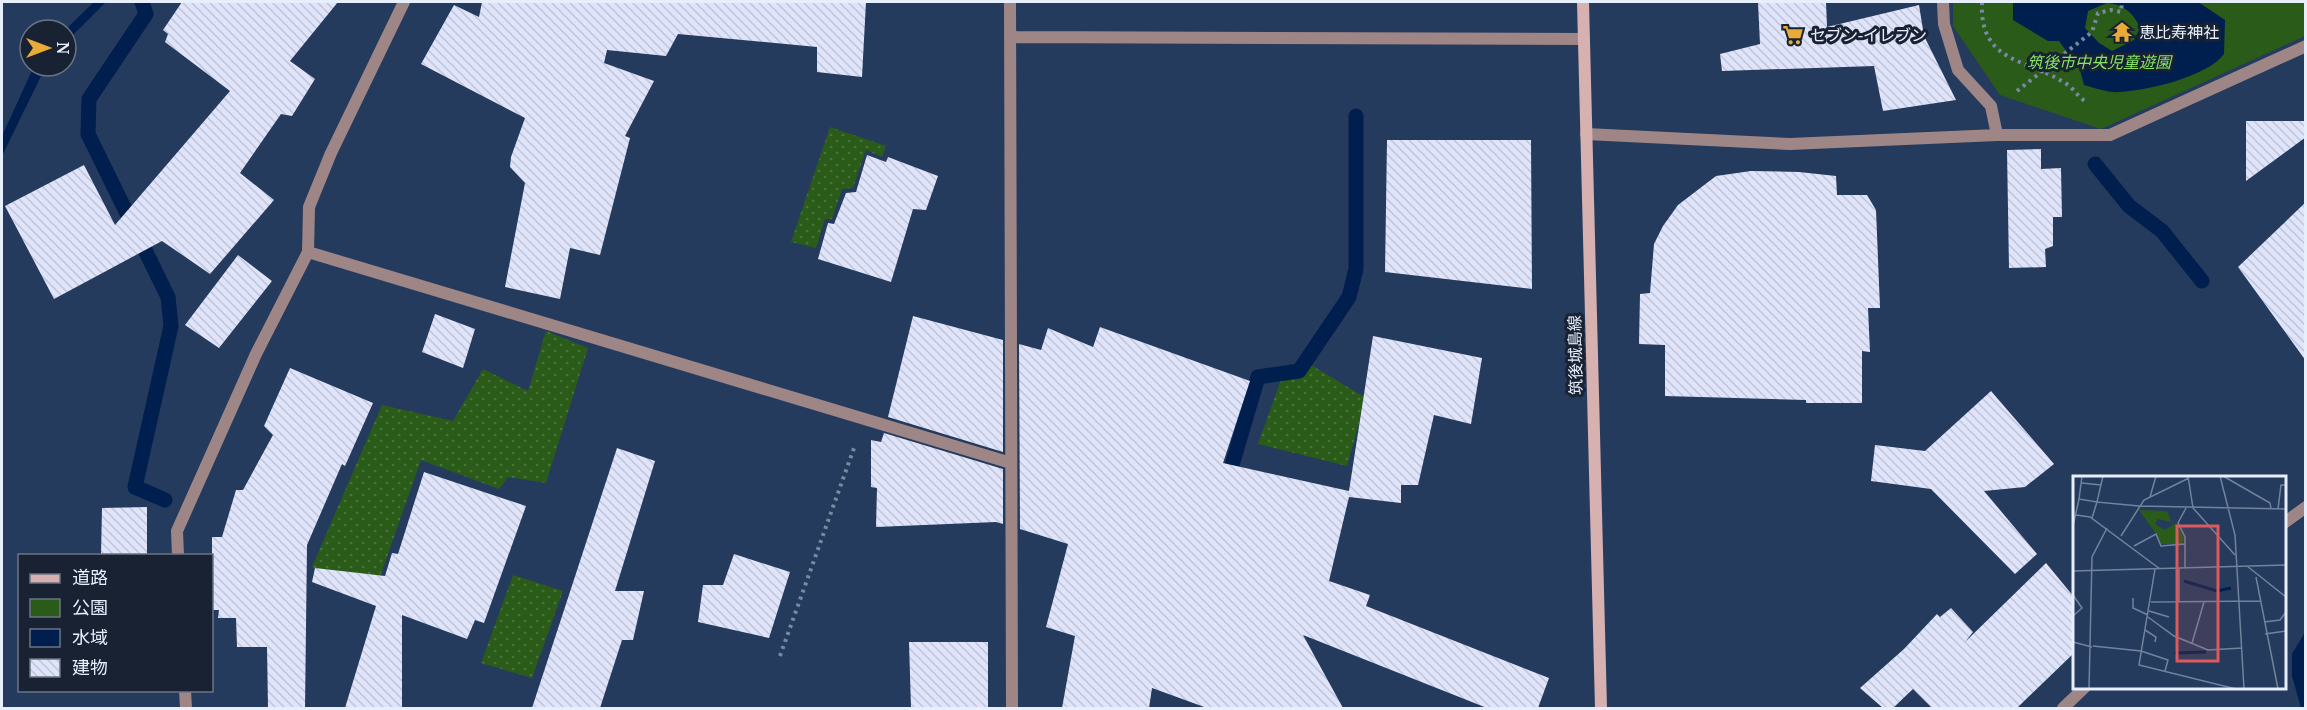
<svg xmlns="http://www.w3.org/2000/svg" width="2307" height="710" viewBox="0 0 2307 710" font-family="'Noto Serif','Noto Sans JP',serif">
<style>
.grass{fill:url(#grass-dots)}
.park{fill:#2b5b19}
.water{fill:#001e4e;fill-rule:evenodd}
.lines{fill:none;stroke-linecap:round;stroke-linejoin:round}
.stream{stroke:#001e4e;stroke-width:15}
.building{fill:url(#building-back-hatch)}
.path{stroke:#7889a2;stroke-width:4;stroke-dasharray:3 4.5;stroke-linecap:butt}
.minor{stroke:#9f8686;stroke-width:12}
.secondary{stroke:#d7b0b0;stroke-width:12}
.labels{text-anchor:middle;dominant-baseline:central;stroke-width:6;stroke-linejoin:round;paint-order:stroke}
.poi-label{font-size:16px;fill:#e7effc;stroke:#182232;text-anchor:start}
.park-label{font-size:16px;font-style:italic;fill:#86e663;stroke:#182232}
.street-label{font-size:16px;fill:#e7effc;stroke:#182232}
.inset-river{fill:none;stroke:#001e4e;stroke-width:3}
.inset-road{fill:none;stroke:#72839d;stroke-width:1.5}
.view{fill:#da5a5d;fill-opacity:0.15;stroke:#da5a5d;stroke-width:3}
.inset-edge{fill:none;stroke:#e7effc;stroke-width:3}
</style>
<defs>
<pattern id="grass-dots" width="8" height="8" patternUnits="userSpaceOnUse" patternTransform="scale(1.5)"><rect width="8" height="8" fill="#2b5b19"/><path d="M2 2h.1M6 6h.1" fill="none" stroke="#4a733b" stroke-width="1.8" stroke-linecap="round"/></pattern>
<pattern id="building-back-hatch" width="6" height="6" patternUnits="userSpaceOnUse" patternTransform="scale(1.5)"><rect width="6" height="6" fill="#e0e4fb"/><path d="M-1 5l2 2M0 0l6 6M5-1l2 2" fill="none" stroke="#c1c5d8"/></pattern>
</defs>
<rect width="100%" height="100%" fill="#243b5d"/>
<path class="grass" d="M830,127l56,19 -4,11 -16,-7 -13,38 -11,1 -10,30h-7l-9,29 -25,-6z
M546,331l42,17 -42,135 -38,-6 -9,12 -78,-29 -47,134 -62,-27 70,-162 71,16 30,-52 45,22z
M1311,365l55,33 -19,68 -89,-22 23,-64 23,-4z
M513,575l50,16 -31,87 -51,-15z"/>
<path class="park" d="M1953,2h352v34l-204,93 -101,-34 -47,-69z"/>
<path class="water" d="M94,2h12l-40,40 -1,-12z
M2013,2h185l27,18 -1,34c-17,23 -76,36 -104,38 -12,1 -25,-4 -36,-7l-4,-15 -21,-29h-11l-35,-21zM2107,3c16,1 27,10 33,25l-6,12 -22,11 -13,-8 -14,-15 3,-17z
M34,66h12l-44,90v-20z
M2305,632v76h-4l-9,-32v-22z"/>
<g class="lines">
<path class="stream" d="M142,2l4,12 -57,85 -1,35 80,163 3,29 -36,161 30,13
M2095,164l34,42 33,25 40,50
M1230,486v-14l28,-95 41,-6 50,-74 7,-28v-153"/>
</g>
<path class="building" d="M182,2h156l-48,59 25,18 -23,37 -11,-2 -41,59 34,27 -64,74 -48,-33 -108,58 -49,-93 79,-41 31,60 115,-134 -65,-49 3,-8 -5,-4z
M482,2h384l-4,75 -45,-5v-25l-139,-13 -12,22 -59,-6 -3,13 50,18 -29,55 5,2 -30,117 -30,-7 -10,51 -55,-12 20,-104 -15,-16 1,-10 14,-39 -104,-54 33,-59 25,12z
M1758,2h68l1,25 92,-22 5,31 32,64 -73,11 -9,-45 -152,5 -2,-17 40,-10z
M2246,121h60v16l-60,44z
M1387,140h144l1,149 -147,-17z
M2041,149v20l20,-1 1,49h-9v29l-8,3 1,18 -37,1 -2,-118z
M867,155l19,7 2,-5 50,19 -12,34 -13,-1 -22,73 -73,-23 10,-36 6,1 12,-31 10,-1z
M1751,171l48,1 37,4 1,19h30l9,15 4,98h-12l2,44 -8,-1v52h-56v-3l-141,-4v-51l-26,-1 1,-50 10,-1 4,-49 9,-18 15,-21 38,-29z
M2306,202v159l-68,-94z
M238,255l34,26 -53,67 -34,-23z
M435,314l40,15 -12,39 -41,-16z
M913,316l90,24v112l-115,-35z
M1100,327l150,54 -27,82 126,28 24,-155 109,22 -11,66 -37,-9 -16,70h-17v18l-52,-6 -20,84 41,14 -4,11 183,72 -11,30h-51l-184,-73 40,73h-136l-55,-20 -3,20h-87l13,-72 -29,-9 22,-83 -48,-15 -1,-185 22,6 7,-22 45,19z
M290,368l83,35 -28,63 -3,-2 -35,81 -2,163h-37l-1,-61h-30l-1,-29h-18l1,-8h-7v-73h10l14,-47h7l30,-55 -9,-9z
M1991,391l63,73 -29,23 -41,4 53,63 -22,20 -84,-85 -60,-8 4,-36 50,6z
M884,433l119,36v55l-7,-2 -120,5 1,-39 -6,-1v-47l10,2z
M617,448l38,13 -40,130h29l-11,49h-11l-22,68h-68z
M424,472l102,34 -42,117 -9,-3 -8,19 -65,-24v93h-57l31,-102 -64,-24 3,-14 70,8 7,-23 6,1z
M147,507v48h-46l1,-47z
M734,554l56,18 -21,66 -71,-16 5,-37h20z
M2046,563l28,34v56l-57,55h-85l-19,-19 -20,19h-10l-23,-20 44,-39 33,-35 3,3 11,-9 22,24 -8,10z
M909,642h79v66h-77z"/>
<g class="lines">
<path class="path" d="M1982,2c-3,63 47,56 86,83 6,4 10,12 17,16
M2017,91l75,-59 6,-19 13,-3 10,2 1,-10
M780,656l74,-208"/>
<path class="minor" d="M1010,2l2,706
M1943,2l1,22 14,46 33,36 6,29
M1010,37l574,2
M1586,134l204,10 207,-9h113l196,-89
M308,252l703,211
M2284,523l22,-16
M178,556l-1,-25 79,-177 52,-102 1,-45 22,-54 73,-151
M185,690l1,18
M2063,708l21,-20"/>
<path class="secondary" d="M1583,2l18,706"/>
</g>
<defs>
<g id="temple-bare" transform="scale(1.62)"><path d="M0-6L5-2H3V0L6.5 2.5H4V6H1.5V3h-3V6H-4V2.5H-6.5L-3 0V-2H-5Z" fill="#e9ab38" stroke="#182232" stroke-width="2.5" paint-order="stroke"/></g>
<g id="supermarket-bare" transform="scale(1.62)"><path d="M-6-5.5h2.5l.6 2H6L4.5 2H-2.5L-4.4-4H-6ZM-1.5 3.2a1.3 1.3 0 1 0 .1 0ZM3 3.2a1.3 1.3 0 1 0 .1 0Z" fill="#e9ab38" stroke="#182232" stroke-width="2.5" paint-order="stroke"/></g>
</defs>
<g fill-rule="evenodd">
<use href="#temple-bare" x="2122" y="32"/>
<use href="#supermarket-bare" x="1793" y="35"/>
</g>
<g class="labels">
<g class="poi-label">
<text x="2139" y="32">恵比寿神社</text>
<text x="1810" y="35">セブン-イレブン</text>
</g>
<g class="park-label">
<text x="2099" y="62">筑後市中央児童遊園</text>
</g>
<g class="street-label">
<text transform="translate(1575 355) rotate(-91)">筑後城島線</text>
</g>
</g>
<g transform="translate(2073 476)">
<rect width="213" height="213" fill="#243b5d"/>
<path d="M66,34l28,1 4,10 5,2 -18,-4 -3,5 12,7 -10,4z" fill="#2b5b19"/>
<path d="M103,47l8,15 -2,6h-21l-4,-9z" fill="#2b5b19"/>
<path class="inset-river" d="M111,105l33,10 14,-3M102,177l31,-1"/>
<path class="inset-road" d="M115,0l5,32 42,47M147,0l15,59 9,154M150,0l47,27 1,6M9,7l19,2M77,21l6,-21M6,23l3,-23M205,33l3,-24h5M3,39l14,2 70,52M19,42l5,-16 42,4 147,3M0,50l6,-27 18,3 6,-26M48,60l23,-36 45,-22M61,70l22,-12 5,12 24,-2M174,90l39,31M112,92v-31l-7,-14 8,-15M82,93l-16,96 97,24M0,95l213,-6M183,101l22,112M0,119l9,13 -9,8M60,122v10l15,7M78,126l110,-1M106,126v-34M76,135l20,6M75,141l26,19 34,14 34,-2M191,146l16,-2 6,-8M72,154l11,7 -1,5M192,158l21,-3M0,166l19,5M119,167l12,-41M20,170l48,5 27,9 -3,11M16,213l3,-132 15,-29"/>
<path class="view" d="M104,50h41v135h-41z"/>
<rect width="213" height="213" class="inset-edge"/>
</g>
<rect width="2307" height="710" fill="none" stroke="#e7effc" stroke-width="6"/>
<rect x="18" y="554" width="195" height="138" fill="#182232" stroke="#6b7483" stroke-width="1.5"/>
<rect x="30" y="574" width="30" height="9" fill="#d7b0b0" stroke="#6b7483" stroke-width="1.5"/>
<text x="72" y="584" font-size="18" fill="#e7effc">道路</text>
<rect x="30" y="599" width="30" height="18" fill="#2b5b19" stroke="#6b7483" stroke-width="1.5"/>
<text x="72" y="614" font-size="18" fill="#e7effc">公園</text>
<rect x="30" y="629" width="30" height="18" fill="#001e4e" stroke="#6b7483" stroke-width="1.5"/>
<text x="72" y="644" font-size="18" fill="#e7effc">水域</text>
<rect x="30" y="659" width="30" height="18" fill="url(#building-back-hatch)" stroke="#6b7483" stroke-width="1.5"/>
<text x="72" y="674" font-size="18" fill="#e7effc">建物</text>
<g transform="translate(48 48) rotate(90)"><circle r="28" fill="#182232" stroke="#6b7483" stroke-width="1.5"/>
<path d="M0-4.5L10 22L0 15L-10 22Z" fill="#e9ab38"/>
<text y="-9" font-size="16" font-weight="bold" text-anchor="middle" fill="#e7effc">N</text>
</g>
</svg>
